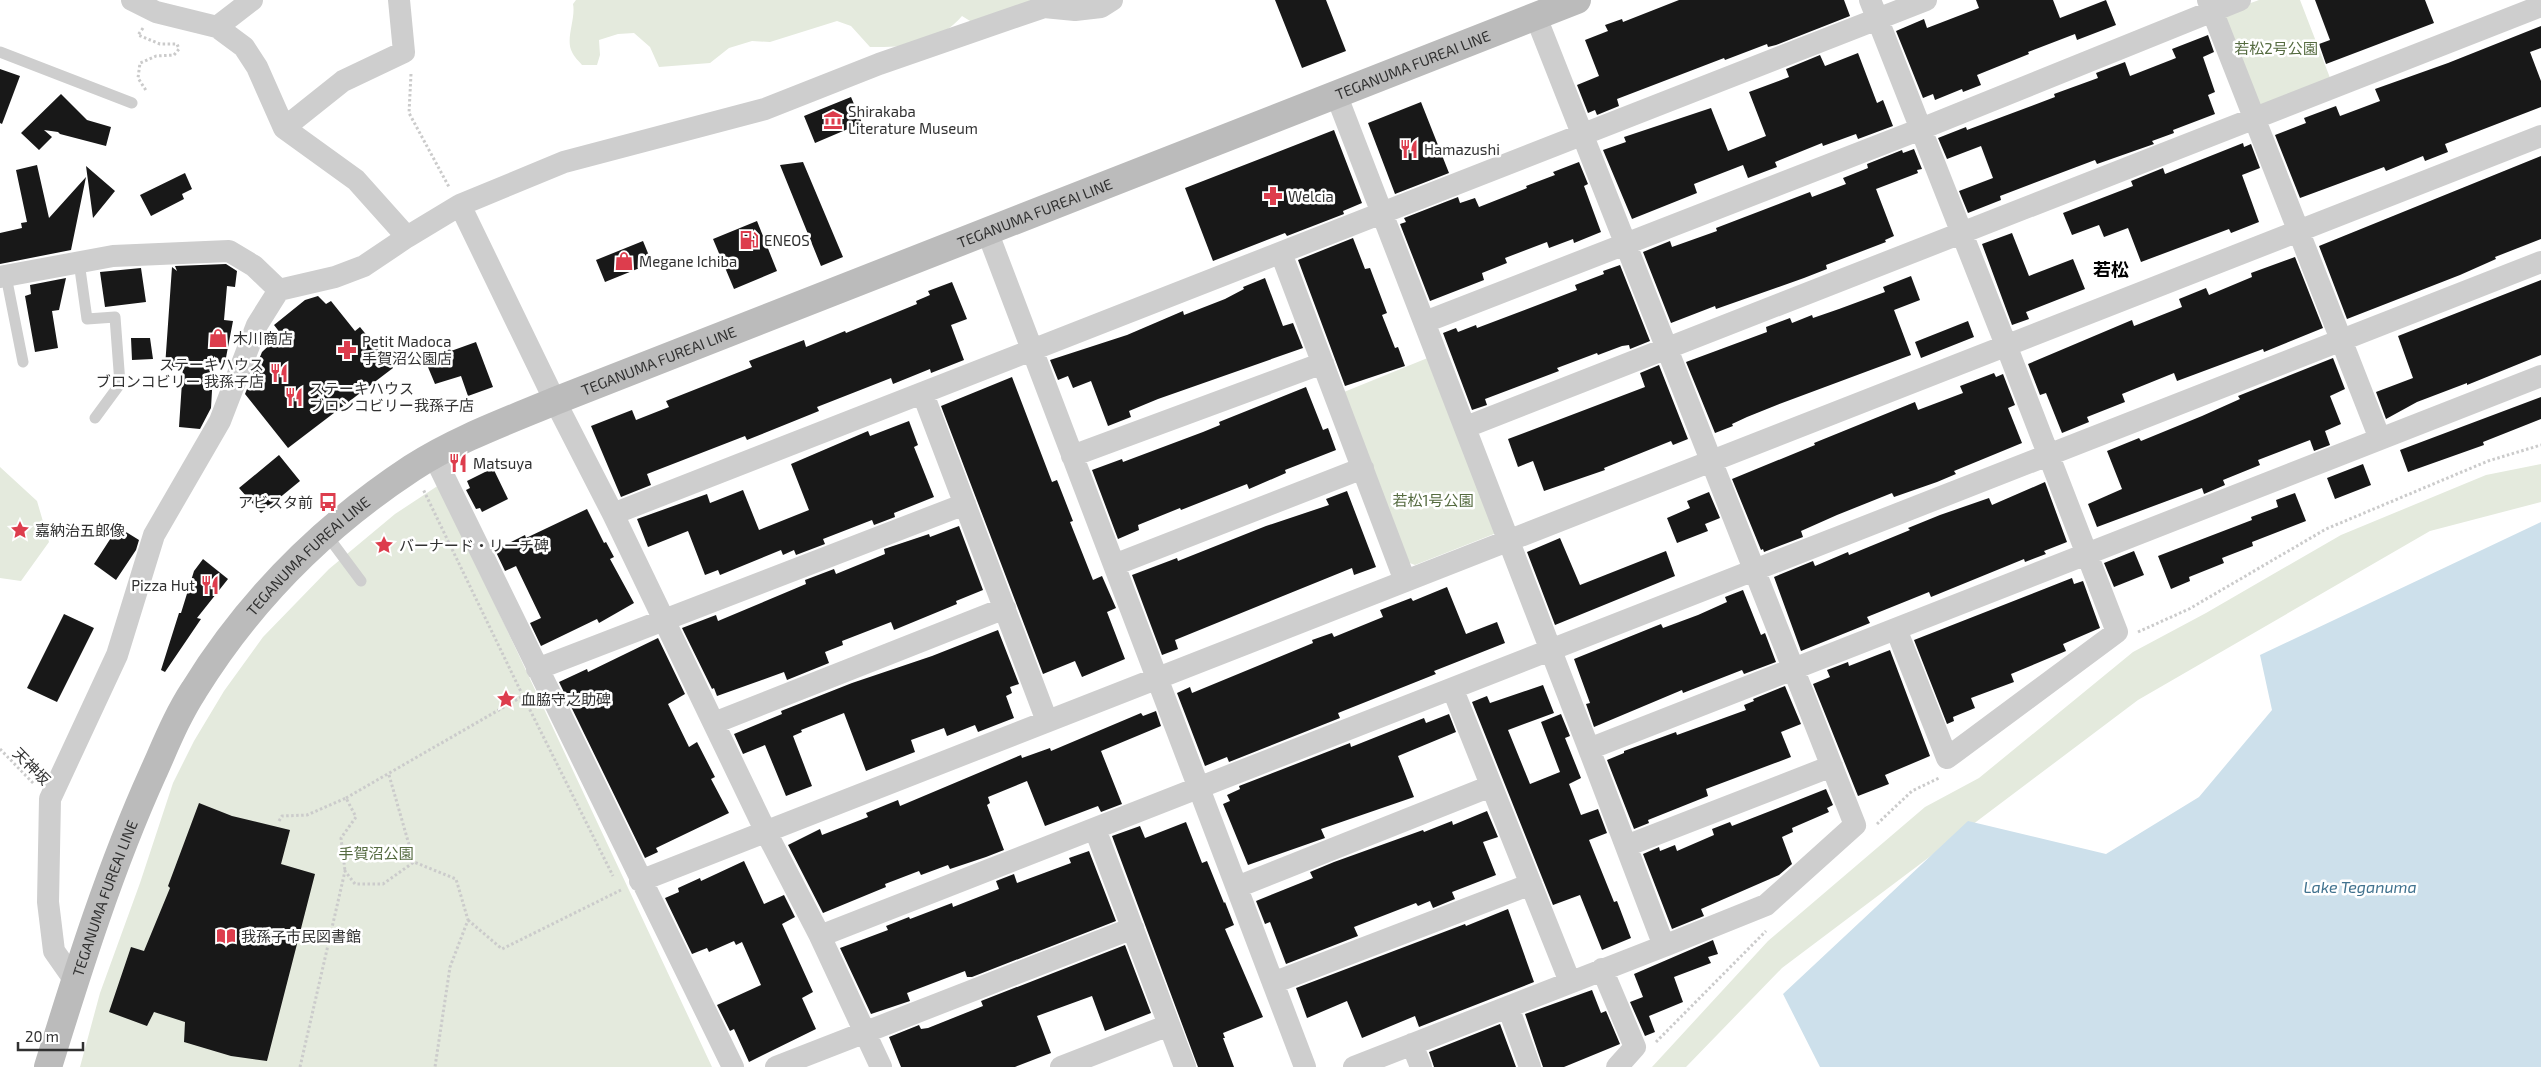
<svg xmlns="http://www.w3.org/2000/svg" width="2541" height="1067" viewBox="0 0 2541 1067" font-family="'Exo 2','Noto Sans JP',sans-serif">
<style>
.green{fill:#e4eadd}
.water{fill:#cde0eb}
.building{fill:#181818}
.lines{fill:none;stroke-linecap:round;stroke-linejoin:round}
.path{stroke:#cbcbcb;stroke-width:3;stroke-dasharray:2.5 2.5;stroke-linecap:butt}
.lane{stroke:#cecece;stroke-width:11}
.street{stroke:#cecece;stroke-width:22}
.secondary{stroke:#bbb;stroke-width:28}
.labels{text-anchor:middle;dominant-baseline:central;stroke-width:5;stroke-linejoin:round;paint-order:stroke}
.park-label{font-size:15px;fill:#556b40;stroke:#fff}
.street-label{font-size:15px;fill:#313131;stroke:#fff}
.poi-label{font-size:15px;fill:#313131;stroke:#fff;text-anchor:start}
.water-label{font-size:16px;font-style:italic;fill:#42738f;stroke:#fff}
.quarter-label{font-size:18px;font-weight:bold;fill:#000;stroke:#fff}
</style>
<rect width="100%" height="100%" fill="#fff"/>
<path class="green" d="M576,0h466l-67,24 -13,-8c-23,27 -58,32 -92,31l-19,-21 -14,-5 -67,21 -18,-1 -23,7 -19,15 -51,4 -9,-20 -16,-14 -16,1 -19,6 1,15 -3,10h-15c-3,-4 -8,-8 -10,-13 -7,-13 4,-33 1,-48z
M2259,0h41l32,83 -76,29 -36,-98z
M1430,357l69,175 -84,33 -11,-4 -60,-169z
M2541,464v38l-111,29 -292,169 -356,268 -96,99h-34l116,-126 157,-134 54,-29 154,-126 73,-39 135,-78 145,-60z
M0,467l37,34 12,41 -28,39 -21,-3z
M439,485l273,582h-632l20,-74 40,-110 33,-100 21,-42 30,-50 39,-54 66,-68 66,-55z"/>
<path class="water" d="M2541,522v545h-721l-37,-73 185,-173 138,33 93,-57 73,-87 -12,-55z"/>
<path class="building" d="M1275,0h51l20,51 -44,17z
M1679,0h165l6,16 -74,29 -8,2 -1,-3 -42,16 -1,-2 -107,41 2,7 -22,9 -2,-5 -7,3 -11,-28 22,-9 -14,-36 23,-9 -3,-6 17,-6 1,3z
M1976,0h77l7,18 46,-18 10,25 -39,15 -2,-6 -47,18 1,2 -52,21 4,10 -18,7 -1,-3 -27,11 -2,-6 -10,4 -27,-67 28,-12 3,9 52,-20z
M2315,0h110l9,23 -108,41 -7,-20 11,-4z
M2541,26v22l-11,4 11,29v26l-96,37 3,8 -23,9 -2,-5 -37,15 -2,-4 -84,31 -25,-63 31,-12 -2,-5 32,-12 4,10 40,-15 -5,-12 73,-26z
M2208,35l6,17 -11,5 12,35 -7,3 7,19 -42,16 1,3 -22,8 2,3 -57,20 -2,-4 -95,36 1,4 -33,13 -9,-22 34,-13 -12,-32 -34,13 -9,-21 28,-11 1,3 88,-33 -1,-3 44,-16 -2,-5 29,-11 5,14 46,-18 -4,-9z
M1858,53l19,50 6,-3 10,26 -35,13 -2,-5 -33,12 -1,-3 -47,19 2,5 -29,11 -5,-13 -49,19 3,9 -65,26 -29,-69 23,-8 -2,-5 87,-29 17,43 38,-15 -17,-44 40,-15 -3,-8 34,-14 5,11z
M0,69l20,7 -18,48 -2,-1z
M61,94l26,26 24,7 -5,19 -46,-12 -2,-2 -14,-2 8,7 -13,13 -18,-17z
M851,97l11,26 -47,20 -11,-27z
M1421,102l28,71 -54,21 -27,-71z
M1334,130l28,73 -19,8 1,3 -57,22 -2,-3 -72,28 -28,-73z
M2243,143l1,4 7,-3 9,24 -18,7 17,47 -28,11 -2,-4 -88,33 -13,-34 -24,9 -5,-12 -27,10 -9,-22 70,-27 -2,-5 32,-13 2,6z
M1914,149l8,20 -5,1 1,3 -42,16 18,47 -9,4 1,2 -60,23 1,4 -23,9 -88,31 -1,-3 -44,17 -28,-71 27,-11 2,6 45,-16 -1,-3 94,-36 2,5 34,-13 -3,-6 25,-10 -1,-4 35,-14 1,3z
M2541,156v83l-46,18 1,2 -36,16 -113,44 -28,-73z
M803,162l40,95 -22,9 -41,-101z
M1579,162l9,22 -4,2 17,46 -27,11 -1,-4 -24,9 -2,-6 -42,16 2,5 -25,10 2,7 -54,21 -30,-77 6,-2 -2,-4 54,-21 2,6 15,-5 4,9 48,-19 -1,-2 29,-11 -2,-3z
M37,165l12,53 37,-41 -15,73 -71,14v-31l22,-5 -1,-5 6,-1 -11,-52z
M86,166l29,25 -22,27z
M185,173l7,16 -10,5 2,5 -33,17 -11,-21z
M757,221l20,50 -43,18 -21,-50z
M2012,233l17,43 44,-17 12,30 -59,23 3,7 -17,6 -30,-81z
M1353,238l12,31 5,-1 17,45 -5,2 13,33 3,-1 7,19 -60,20 -47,-126z
M643,241l9,22 -47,19 -9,-22z
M2295,257l28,71 -59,24 -1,-3 -86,32 -3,-8 -52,21 3,8 -38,15 2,5 -27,11 -16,-40 -6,2 -12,-31 104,-44 2,6 48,-19 -3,-8 27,-11 3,7 43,-18 -1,-4z
M226,264l11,7 -2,16 -8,-1 -3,34 9,1 -9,47 -10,-12 -3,52 -11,21 -21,-2 4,-60h-18l7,-100 5,4 -2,-5z
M1620,265l30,76 -20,8 -1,-4 -7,1 -24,9 -1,-2 -40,15 2,3 -74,28 2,6 -15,5 -29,-77 13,-5 2,4 18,-7 1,3 100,-38 -2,-5 29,-11 -1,-3z
M141,268l5,34 -41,5 -5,-35z
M1911,276l9,24 -26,10 17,45 -129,48 -35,14 -15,7 1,2 -18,7 -29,-71 81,-30 -1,-5 24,-9 2,5 20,-8 1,3 26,-9 46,-17 -2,-5z
M66,278l-7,32 -7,1 6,37 -23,4 -10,-56 6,-2 -1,-9z
M1265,278l18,48 10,-3 10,25 -145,51 -29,12 2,6 -23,9 -17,-45 -18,7 -5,-12 -10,4 -8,-20 77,-25 56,-24 1,4 41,-16 19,-10 -1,-2z
M2541,280v75l-74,30v-2l-50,19 -31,17 -10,-27 37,-14 -15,-42z
M952,282l15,37 -16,6 13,35 -33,13 -1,-4 -37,15 -2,-6 -74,29 2,4 -72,29 -2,-4 -98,38 4,11 -30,12 -30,-71 41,-16 4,10 33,-13 -3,-6 86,-34 -3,-6 55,-21 2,7 39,-16 1,2 71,-29 -1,-3 14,-6 -2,-4z
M318,296l8,8 5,-3 24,30 5,-4 33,41 -105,80 -43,-54 17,-42 19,-18 -7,-9 31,-25z
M1968,321l6,16 -53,21 -6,-16z
M131,338h19l3,21 -21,1z
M476,342l17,45 -25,9 -7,-20 -26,8 -10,-24 25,-11 1,2z
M2333,358l12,31 -15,7 11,28 -16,7 5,14 -16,6 -4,-11 -52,20 2,5 -37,15 2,5 -21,9 -2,-6 -105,39 -9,-23 34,-15 -15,-38 32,-13 2,3 61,-25 38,-17 -2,-3z
M1659,365l29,74 -15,6 -2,-4 -67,27 1,2 -61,21 -11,-30 -15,6 -10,-28 137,-52 -5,-14z
M1994,373l2,4 7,-3 12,31 -7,3 14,35 -68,28 2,3 -19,8 -43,15 -2,-4 -55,22 -36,16 2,6 -39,15 -1,-3 -2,1 -29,-71 83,-34 -1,-2 101,-41 3,8 45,-17 -3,-7z
M1012,377l40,105 5,-2 16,41 -3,1 23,58 9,-4 14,32 -9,4 18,47 -43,18 -7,-16 -32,13 -102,-268z
M1306,387l17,43 5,-2 8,22 -51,20 1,3 -37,16 -2,-5 -66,26 -1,-2 -42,17 1,5 -21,9 -26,-69 30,-11 1,3 80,-30 17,-7 -1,-3z
M2541,397v22l-58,23 1,3 -76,27 -8,-22z
M909,421l9,24 -4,2 20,50 -40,16 1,4 -21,8 -2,-5 -49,19 2,5 -29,11 -2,-5 -11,5 -2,-5 -61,25 -2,-5 -13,5 -17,-44 -40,16 -11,-28 70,-25 3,9 33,-13 16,40 50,-20 -18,-46 77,-33 2,5z
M279,455l21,26 -39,32 -22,-25z
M2363,464l8,21 -36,14 -8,-21z
M493,468l15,31 -26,13 -2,-4 -4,1 -10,-19 4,-2 -3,-7z
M2045,482l22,60 -23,9 2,3 -21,8 -1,-3 -93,38 -2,-5 -62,25 3,6 -69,28 -27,-74 39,-16 2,5 33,-14 1,3 61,-25 -2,-2 32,-13 49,-17 3,7z
M1347,491l29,76 -22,8 -2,-7 -177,72 3,9 -16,6 -30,-80 45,-17 1,3 88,-35 63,-21 -3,-6z
M1709,492l11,26 -15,6 3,7 -31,12 -10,-25 23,-10 -3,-7z
M2295,493l11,28 -54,21 1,4 -31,12 2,5 -35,14 1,4 -19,8 -13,-33 94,-36 -1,-3 27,-10 -2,-7z
M587,509l17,34 2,-1 8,15 -4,2 24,44 -35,20 -2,-4 -56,27 -11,-23 11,-5 -25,-52 -11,5 -10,-21 30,-15 1,3z
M959,526l24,64 -27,11 1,3 -63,26 -3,-8 -49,19 1,4 -18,7 4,11 -42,17 -3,-8 -67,24 -3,-8 -2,1 -30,-61 34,-13 2,6 88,-37 -1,-4 29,-11 2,5 49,-20 -1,-5 45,-15 1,3z
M118,527l21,13 -3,10 -20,30 -22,-16z
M1560,538l20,47 86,-34 9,25 -120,49 -28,-73z
M2134,551l10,24 -30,12 -10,-24z
M203,559l25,20 -31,39 4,1 -36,53 -4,-2 18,-57h2l13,-42z
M2072,578l2,6 9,-3 17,47 -37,16 3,7 -55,23 3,8 -43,16 4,10 -22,9 1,4 -7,3 -33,-84z
M1447,587l19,47 31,-12 8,21 -71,28 2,3 -98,39 2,5 -111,44 -2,-5 -22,9 -28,-73 13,-6 2,6 121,-50 -1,-3 20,-7 2,4 49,-20 -3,-7 31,-12 2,3z
M1743,590l18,45 4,-2 11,29 -32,12 -2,-4 -59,23 -1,-3 -88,37 -8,-23 4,-1 -16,-44 87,-35 2,4 35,-13 29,-13 -2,-5z
M64,614l30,14 -37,74 -30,-14z
M998,630l21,54 -9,3 2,6 -6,3 8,22 -36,14 -3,-7 -28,11 -3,-8 -33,12 4,12 -49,19 -22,-58 -43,17 1,2 -9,4 19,50 -26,10 -21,-51 -22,9 -9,-20 48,-20 -1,-3 71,-28 80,-27z
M658,638l27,56 -17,10 21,43 8,-5 18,35 -4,2 18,34 -73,35 2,4 -13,6 -86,-176 28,-13 1,3z
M1890,650l40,106 -45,19 4,9 -31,12 -45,-112 17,-7 -3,-7 21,-8 1,4z
M1543,685l11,28 -46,17 22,54 30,-12 -19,-50 20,-8 9,22 -5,2 16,40 -12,6 12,31 17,-6 9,24 -18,7 25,62 3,-1 14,37 -29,12 -22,-55 -27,10 -81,-203 15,-6 3,7z
M1785,686l16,38 -20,8 10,25 -85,32 2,7 -60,24 1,3 -15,6 -27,-69 17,-7v-2l52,-19 1,3 69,-25 -2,-5 10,-4 -1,-2z
M1156,711l5,15 -60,25 21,53 -21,8 -3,-6 -53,20 -18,-45 -39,16 2,6 -3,2 17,45 -18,7 -36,12 -2,-4 -27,10 -2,-4 -34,13 1,3 -63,26 -35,-68 32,-16 2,6 46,-18 -2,-4 32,-13 2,6 121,-51 1,3 28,-10 1,3 90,-38 2,3z
M1449,714l7,18 -58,24 16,41 -93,32 4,9 -77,27 -25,-61 7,-3 -3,-6 13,-6 -1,-3 111,-43 1,4 73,-29 2,5z
M1826,789l7,16 -6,3 2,4 -37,16 1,4 -11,5 10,27 -13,11 -78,34 3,7 -32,13 -29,-75 16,-7 1,4 15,-6 2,6 37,-16 -2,-6 18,-7 2,4 23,-9z
M199,803l33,13 58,14 -9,34 34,10 -48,187 -36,-5 -47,-14 1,-20 -31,-10 -7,14 -38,-14 22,-65 13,4 26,-63 -2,-2z
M1487,811l11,26 -15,5 13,33 -44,17 3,7 -22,9 -3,-7 -12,5 -2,-3 -62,24 4,9 -72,28 -16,-42 -5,2 -9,-23 57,-23 -3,-6 24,-10 89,-32 1,2 28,-11 1,4z
M1186,822l16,41 5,-2 17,42 1,-1 9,23 -9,4 38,88 -40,16 2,5h-2l11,29h-36l-86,-231 28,-10 5,12z
M1089,851l27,70 -144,56h-5l-2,-6 -58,22 3,8 -39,13 -31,-66 48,-18 -2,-4 23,-9 1,2 42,-16 1,4 46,-18 -3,-8 18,-7 3,9 54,-20 -2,-5z
M744,861l20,43 20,-9 11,22 -13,7 31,68 -11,6 14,31 -67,33 -15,-33 -4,2 -13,-26 44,-20 -19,-43 -6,3 -2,-4 -25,11 -2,-4 -15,6 -27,-56 14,-6 -1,-4 22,-10 1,3z
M1508,909l26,73 -115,45 -4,-11 -53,22 -15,-37 -40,17 -11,-30 169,-64 1,2z
M1713,940l5,14 -10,3 3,6 -37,14 9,25 -34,14 6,16 -10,4 -15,-34 13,-5 -9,-23z
M1125,945l26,68 -46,18 -13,-35 -55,20 14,37 -36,14h-114l-12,-30 30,-12 2,4 7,-1 55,-22 -2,-5z
M1592,990l9,23 5,-2 14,33 -56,23h-21l-18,-53z
M1500,1024l16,43h-82l-5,-15z"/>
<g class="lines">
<path class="path" d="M143,28l-5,7 22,9h17l2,5 -5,6 -18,1 -16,7 -2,15 9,14
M411,74l-2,39 40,74
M2138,632l51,-23 137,-80 162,-68 53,-16
M523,696l90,180
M0,749l34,35
M389,775l25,87
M346,798l177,-102 -100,-207
M279,821l3,-5 25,-1 39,-17 10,19 -15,21 4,33
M1877,824l35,-33 27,-13
M468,920l34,29 119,-59
M1656,1042l110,-111
M300,1067l45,-196 10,13h28l31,-22 42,17 12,41 -18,47 -15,100"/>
<path class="lane" d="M0,52l132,51
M79,262l8,57 28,-2 5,67 -25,34
M6,276l17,86
M326,534l35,47"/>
<path class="street" d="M132,0l24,12 61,15
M252,0l-35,27 27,20 13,20 27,61 72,52 51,57 53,-32 95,196 58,113 1313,-514
M1870,0l136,345 111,287 -170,126 -51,-129
M2208,0l172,439
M1536,17l319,808 -89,80 -102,41
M1336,94l253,655
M284,128l59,-47 61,-29 -5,-52
M460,205l104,-43 201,-53 114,-45 165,-57 31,3 26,-3 11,-7
M987,231l318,836
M1281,253l124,328
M0,277l113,-21 116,-5 25,15 25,24
M1425,322l496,-193 319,-129
M923,394l124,327
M1466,427l1075,-421
M434,456l299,611
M1072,456l251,-93
M613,514l152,316 55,106 1721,-674
M1114,565l249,-97
M537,669l428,-165
M1453,690l117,292
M714,723l291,-115
M1095,829l90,238
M1626,846l206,-80
M640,881l1901,-745
M1237,887l254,-101
M820,936l61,131
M1602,969l33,78 -18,20
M75,981l-21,-30 -6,-49 2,-103 67,-144 37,-120 66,-114 37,-96 22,-35 56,-13 29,-11 43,-29
M1273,983l258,-99
M1508,1007l22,60
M1412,1044l9,23
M776,1067l357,-139
M1061,1067l108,-42
M1354,1067l310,-121 -75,-197 952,-373"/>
<path class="secondary" id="s1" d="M48,1067c31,-100 62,-199 105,-294 13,-29 24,-57 41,-83 55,-89 130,-164 218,-222 43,-28 95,-47 143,-67l1022,-401"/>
</g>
<defs>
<g id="museum-bare" transform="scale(1.5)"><path d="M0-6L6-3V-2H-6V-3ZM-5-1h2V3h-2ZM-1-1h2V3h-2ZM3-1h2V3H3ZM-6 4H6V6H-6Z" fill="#dd3d4d" stroke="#fff" stroke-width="2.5" paint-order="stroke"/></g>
<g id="restaurant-bare" transform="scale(1.5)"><path d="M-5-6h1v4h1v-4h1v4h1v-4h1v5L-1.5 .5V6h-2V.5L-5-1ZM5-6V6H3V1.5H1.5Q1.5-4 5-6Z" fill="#dd3d4d" stroke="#fff" stroke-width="2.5" paint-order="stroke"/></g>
<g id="pharmacy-bare" transform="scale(1.5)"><path d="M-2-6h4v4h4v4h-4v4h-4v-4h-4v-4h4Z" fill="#dd3d4d" stroke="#fff" stroke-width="2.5" paint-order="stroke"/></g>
<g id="fuel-bare" transform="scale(1.5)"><path d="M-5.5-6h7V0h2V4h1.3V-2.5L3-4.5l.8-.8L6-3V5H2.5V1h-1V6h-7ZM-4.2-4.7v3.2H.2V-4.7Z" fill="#dd3d4d" stroke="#fff" stroke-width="2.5" paint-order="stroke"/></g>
<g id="shop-bare" transform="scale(1.5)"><path d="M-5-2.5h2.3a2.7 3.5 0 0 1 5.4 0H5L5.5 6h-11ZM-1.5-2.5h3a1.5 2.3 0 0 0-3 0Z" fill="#dd3d4d" stroke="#fff" stroke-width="2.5" paint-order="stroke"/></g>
<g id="bus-bare" transform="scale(1.5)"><path d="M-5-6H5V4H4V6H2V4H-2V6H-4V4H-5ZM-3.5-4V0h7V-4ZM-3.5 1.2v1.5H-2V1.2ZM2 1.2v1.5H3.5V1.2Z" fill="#dd3d4d" stroke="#fff" stroke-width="2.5" paint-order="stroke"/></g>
<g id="sight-bare" transform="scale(1.5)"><path d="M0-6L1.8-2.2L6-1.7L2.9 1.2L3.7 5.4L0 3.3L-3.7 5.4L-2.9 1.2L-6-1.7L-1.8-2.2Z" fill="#dd3d4d" stroke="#fff" stroke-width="2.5" paint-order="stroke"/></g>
<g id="library-bare" transform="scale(1.5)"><path d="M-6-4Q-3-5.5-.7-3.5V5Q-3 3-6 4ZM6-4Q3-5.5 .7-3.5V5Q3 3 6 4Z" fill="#dd3d4d" stroke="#fff" stroke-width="2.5" paint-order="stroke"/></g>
</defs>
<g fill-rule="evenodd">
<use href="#museum-bare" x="833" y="120"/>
<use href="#restaurant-bare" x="1409" y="149"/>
<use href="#pharmacy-bare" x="1273" y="196"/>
<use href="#fuel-bare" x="749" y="240"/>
<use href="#shop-bare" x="624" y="261"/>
<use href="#shop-bare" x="218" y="338"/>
<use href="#pharmacy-bare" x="347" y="350"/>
<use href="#restaurant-bare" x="279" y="373"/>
<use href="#restaurant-bare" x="294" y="397"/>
<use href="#restaurant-bare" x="458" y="463"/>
<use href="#bus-bare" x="328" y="502"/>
<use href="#sight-bare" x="20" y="530"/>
<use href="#sight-bare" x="384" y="545"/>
<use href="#restaurant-bare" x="210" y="585"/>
<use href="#sight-bare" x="506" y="699"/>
<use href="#library-bare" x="226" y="936"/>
</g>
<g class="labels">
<g class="park-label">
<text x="2276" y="48">若松2号公園</text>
<text x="1433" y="500">若松1号公園</text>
<text x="376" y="853">手賀沼公園</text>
</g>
<g class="street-label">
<text stroke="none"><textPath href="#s1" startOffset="1798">TEGANUMA FUREAI LINE</textPath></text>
<text stroke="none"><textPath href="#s1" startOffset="1392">TEGANUMA FUREAI LINE</textPath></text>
<text stroke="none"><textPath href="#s1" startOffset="988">TEGANUMA FUREAI LINE</textPath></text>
<text stroke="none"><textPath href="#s1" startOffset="582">TEGANUMA FUREAI LINE</textPath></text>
<text transform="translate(32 766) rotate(45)">天神坂</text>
<text stroke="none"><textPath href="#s1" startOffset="178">TEGANUMA FUREAI LINE</textPath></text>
</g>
<g class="poi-label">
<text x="848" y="111">Shirakaba<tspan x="848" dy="17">Literature Museum</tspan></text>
<text x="1424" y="149">Hamazushi</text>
<text x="1288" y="196">Welcia</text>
<text x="764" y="240">ENEOS</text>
<text x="639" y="261">Megane Ichiba</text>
<text x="233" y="338">木川商店</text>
<text x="362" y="341">Petit Madoca<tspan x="362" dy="17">手賀沼公園店</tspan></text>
<text x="264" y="364" text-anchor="end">ステーキハウス<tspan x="264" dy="17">ブロンコビリー 我孫子店</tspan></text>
<text x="309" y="388">ステーキハウス<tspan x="309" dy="17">ブロンコビリー我孫子店</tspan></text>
<text x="473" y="463">Matsuya</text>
<text x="313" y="502" text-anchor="end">アビスタ前</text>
<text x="35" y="530">嘉納治五郎像</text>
<text x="399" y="545">バーナード・リーチ碑</text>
<text x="195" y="585" text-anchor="end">Pizza Hut</text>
<text x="521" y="699">血脇守之助碑</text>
<text x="241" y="936">我孫子市民図書館</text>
</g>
<g class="water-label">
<text x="2360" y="886">Lake Teganuma</text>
</g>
<g class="quarter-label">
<text x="2111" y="269">若松</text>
</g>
</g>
<path d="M18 1042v8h65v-8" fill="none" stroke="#313131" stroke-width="2.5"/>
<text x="25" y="1042" font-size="15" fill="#313131" stroke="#ffffff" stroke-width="4" paint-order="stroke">20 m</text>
</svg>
